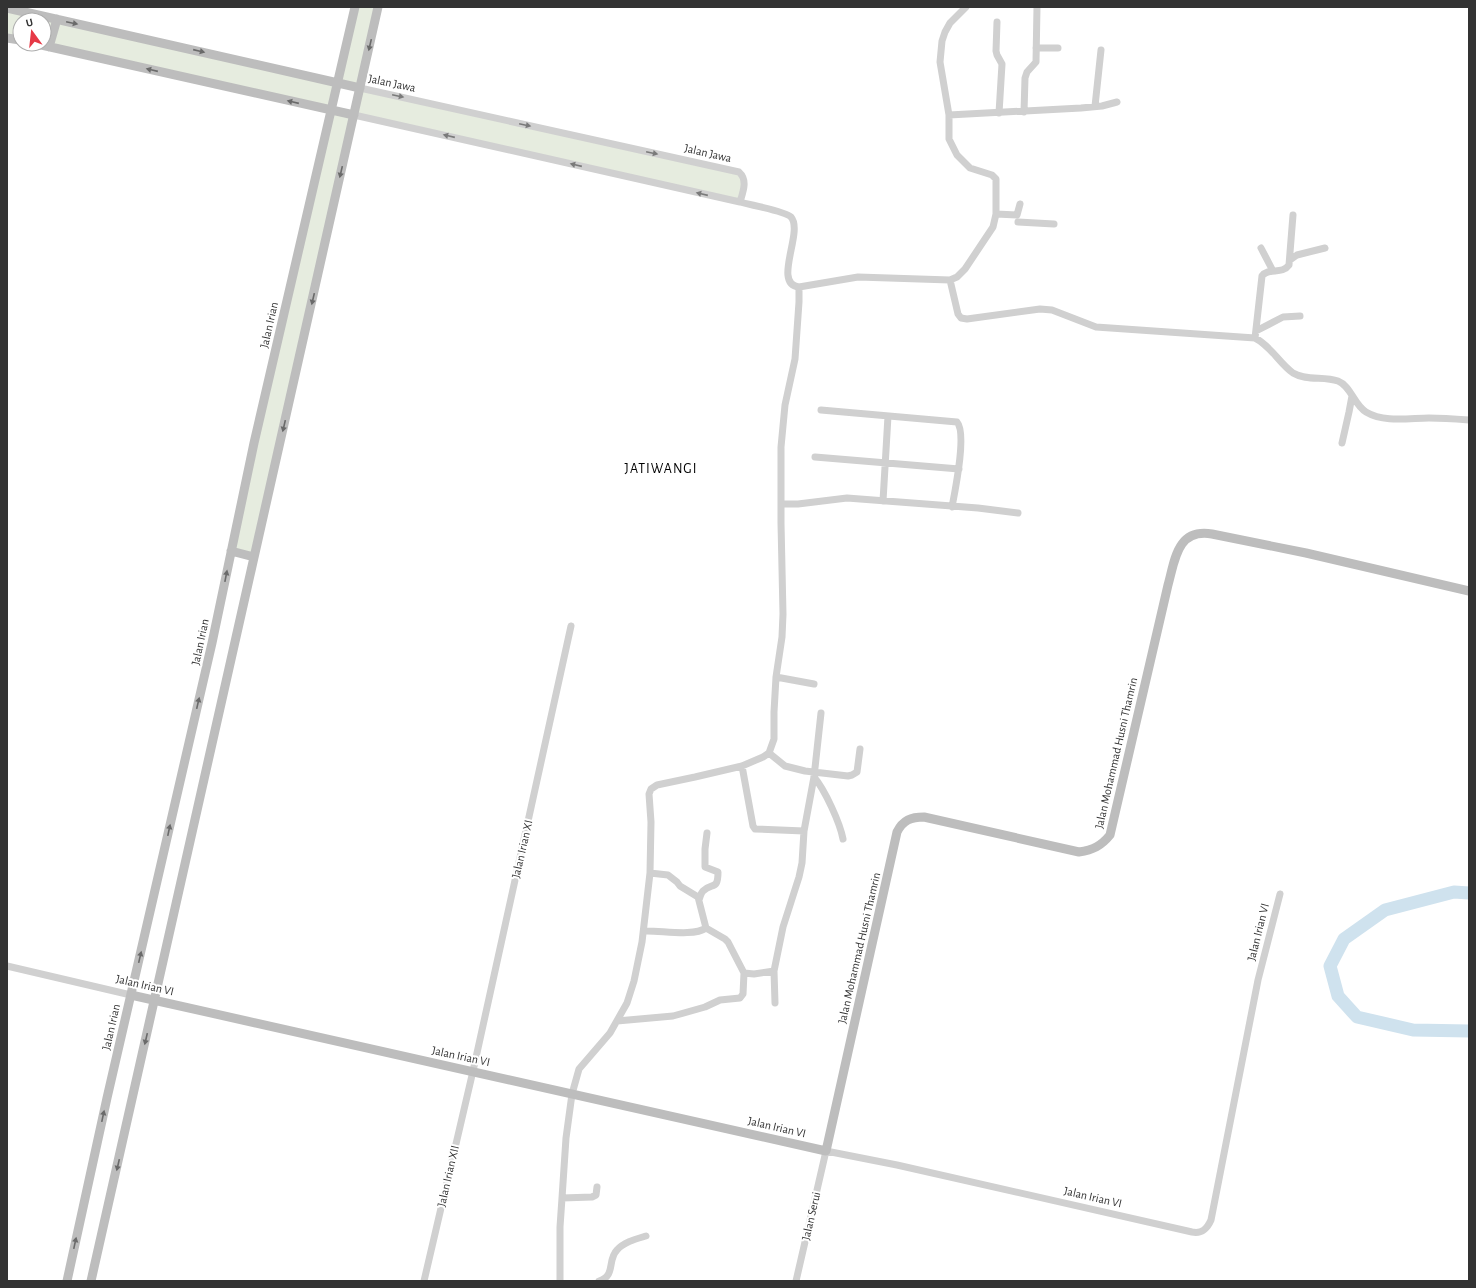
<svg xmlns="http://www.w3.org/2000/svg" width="1476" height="1288" viewBox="0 0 1476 1288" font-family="'Alegreya Sans',sans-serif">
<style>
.green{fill:#e6ecdf;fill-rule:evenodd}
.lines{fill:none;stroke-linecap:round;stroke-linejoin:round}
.river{stroke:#cfe2ee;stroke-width:13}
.street{stroke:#d0d0d0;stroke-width:7}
.secondary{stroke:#bdbdbd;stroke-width:9}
.oneway{fill:#6a6a6a}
.oneway2{fill:#7a7a7a}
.labels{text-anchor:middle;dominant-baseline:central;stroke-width:4;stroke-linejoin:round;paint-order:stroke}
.street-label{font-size:12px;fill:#333;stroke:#fff}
.quarter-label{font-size:14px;letter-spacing:1px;fill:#000;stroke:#fff}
</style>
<rect width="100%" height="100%" fill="#fff"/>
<path class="green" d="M355,7h23l-18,81 384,88 -4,26 -386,-86 -100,441 -23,-6 100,-440 -287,-67v-24h-24v20l-13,-3v-29l331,75zM338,83l22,5 -6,27 -23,-4z"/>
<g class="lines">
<path class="river" d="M1469,893l-15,-1 -69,18 -41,29 -14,27 8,30 19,21 56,13 56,1"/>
<path class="street" d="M997,22l-1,29 1,4 5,9 -3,49
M1036,48h22
M360,88l379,84c9,8 4,20 1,30
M1095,106l6,-56
M1024,112l1,-34 2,-6 9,-10 1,-55
M354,115l386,87c10,3 45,9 51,15 13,15 -19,67 8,70v15l-4,57 -10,46 -4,42v76l2,91 -1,23 -6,40 -2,35v27l-5,14 -6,4 -21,9 -47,11 -38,8 -6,4 -2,5 2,28 -1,51 -8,69 -8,39 -7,22 -17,30 -31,36 -7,25 -6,44 -4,60 -2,29v54
M949,115l132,-7 21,-2 15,-4
M996,214l21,1 3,-11
M1018,222l36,2
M1261,248l12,23
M1290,260l7,-5 28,-7
M950,280l8,34 3,4 6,1 73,-10 12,1 44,17 159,11c16,8 24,25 38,35 13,8 31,3 45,8 13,5 16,24 28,31 18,11 44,6 63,6 14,0 27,1 40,2
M799,287l59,-10 92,3 7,-3 8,-8 28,-42 3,-13v-35l-4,-4 -22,-7 -13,-13 -8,-16v-24l-9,-53 2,-21 3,-9 5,-9 16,-16
M1256,331l27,-14 17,-1
M1255,338l7,-62c7,-9 20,-1 27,-11l4,-50
M821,410l136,12c10,11 -2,69 -5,85
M1342,443l7,-31 3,-16
M815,457l144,12
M883,501l5,-85
M781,504h17l49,-6 131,10 40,5
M776,677l38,7
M769,753l16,13 20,5 43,5 4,-1 5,-3 3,-23
M742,766l11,60 2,3 49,2
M814,777c11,13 26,46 29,62
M650,873l18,2 9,7 3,4 18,11 8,31 19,11 3,3 16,31
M699,900c1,-3 2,-7 4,-9 9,-9 15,0 15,-19l-13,-5v-18l2,-16
M644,931c16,-1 49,6 62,-3
M7,966l124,29
M774,971l1,32
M617,1021l56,-5 32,-9 15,-7 20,-2 3,-4 1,-21 10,1 20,-3 9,-44 16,-50 3,-14 2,-32 10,-54 7,-64
M562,1198l30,-1 4,-2 1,-8
M424,1281l49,-210 98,-445
M599,1281c17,-5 8,-21 18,-31 7,-8 19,-11 29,-14
M796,1281l30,-130 71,14 295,67c10,2 15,-3 19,-12l47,-240 22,-86"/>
<path class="secondary" d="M7,8l353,80
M7,38l13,2
M37,44l317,71
M49,47l8,-28
M231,551l23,6
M131,995l695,156 71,-319c6,-12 14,-15 27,-15l155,35c14,-2 22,-6 31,-17l58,-250c7,-25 9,-57 44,-51l94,19 163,38
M67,1281l40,-183 105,-455 42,-200 101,-436
M91,1281l287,-1274"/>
</g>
<defs><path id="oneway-solid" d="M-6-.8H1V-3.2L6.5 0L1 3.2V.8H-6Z"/></defs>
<g class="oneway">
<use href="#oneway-solid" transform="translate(72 23) rotate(12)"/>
<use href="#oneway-solid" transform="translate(370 45) rotate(103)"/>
<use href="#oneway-solid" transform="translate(199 51) rotate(13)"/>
<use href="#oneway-solid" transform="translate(152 70) rotate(-167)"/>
<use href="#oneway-solid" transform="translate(293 102) rotate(-167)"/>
<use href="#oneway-solid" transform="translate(341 172) rotate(103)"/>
<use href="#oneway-solid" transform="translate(313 299) rotate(103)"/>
<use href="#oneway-solid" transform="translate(284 426) rotate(103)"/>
<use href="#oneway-solid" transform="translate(226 576) rotate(-79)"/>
<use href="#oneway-solid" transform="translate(198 703) rotate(-77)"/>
<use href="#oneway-solid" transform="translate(169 830) rotate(-78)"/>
<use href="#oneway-solid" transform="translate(140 957) rotate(-77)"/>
<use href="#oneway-solid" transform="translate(146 1039) rotate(103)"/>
<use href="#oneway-solid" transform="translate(103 1116) rotate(-78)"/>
<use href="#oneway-solid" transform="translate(118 1165) rotate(103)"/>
<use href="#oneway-solid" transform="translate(75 1243) rotate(-78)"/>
</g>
<g class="oneway2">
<use href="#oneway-solid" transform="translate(398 96) rotate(12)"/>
<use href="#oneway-solid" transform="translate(525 125) rotate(12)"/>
<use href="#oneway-solid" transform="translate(449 136) rotate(-167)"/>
<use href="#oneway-solid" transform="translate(652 153) rotate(12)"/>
<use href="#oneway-solid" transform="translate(576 165) rotate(-167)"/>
<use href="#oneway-solid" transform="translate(702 194) rotate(-167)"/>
</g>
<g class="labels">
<g class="street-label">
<text transform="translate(392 83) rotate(12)">Jalan Jawa</text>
<text transform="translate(708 153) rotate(13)">Jalan Jawa</text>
<text transform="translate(269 325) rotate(-77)">Jalan Irian</text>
<text transform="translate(200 642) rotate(-78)">Jalan Irian</text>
<text transform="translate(1116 753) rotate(-77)">Jalan Mohammad Husni Thamrin</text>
<text transform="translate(522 849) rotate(-77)">Jalan Irian XI</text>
<text transform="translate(1258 932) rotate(-76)">Jalan Irian VI</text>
<text transform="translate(859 948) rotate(-77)">Jalan Mohammad Husni Thamrin</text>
<text transform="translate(145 985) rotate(13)">Jalan Irian VI</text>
<text transform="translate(111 1027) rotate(-77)">Jalan Irian</text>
<text transform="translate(461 1056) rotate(12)">Jalan Irian VI</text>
<text transform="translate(777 1127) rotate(13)">Jalan Irian VI</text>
<text transform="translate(448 1176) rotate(-77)">Jalan Irian XII</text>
<text transform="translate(1093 1197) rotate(13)">Jalan Irian VI</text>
<text transform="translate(811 1216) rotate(-77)">Jalan Serui</text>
</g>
<g class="quarter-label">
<text x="661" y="469">JATIWANGI</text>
</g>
</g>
<rect width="1476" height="1288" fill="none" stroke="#333333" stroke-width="16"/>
<g transform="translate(32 32) rotate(345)"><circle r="19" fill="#ffffff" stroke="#adadad"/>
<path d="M0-3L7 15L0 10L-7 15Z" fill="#e63946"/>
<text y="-6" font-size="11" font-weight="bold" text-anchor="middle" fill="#333333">U</text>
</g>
</svg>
